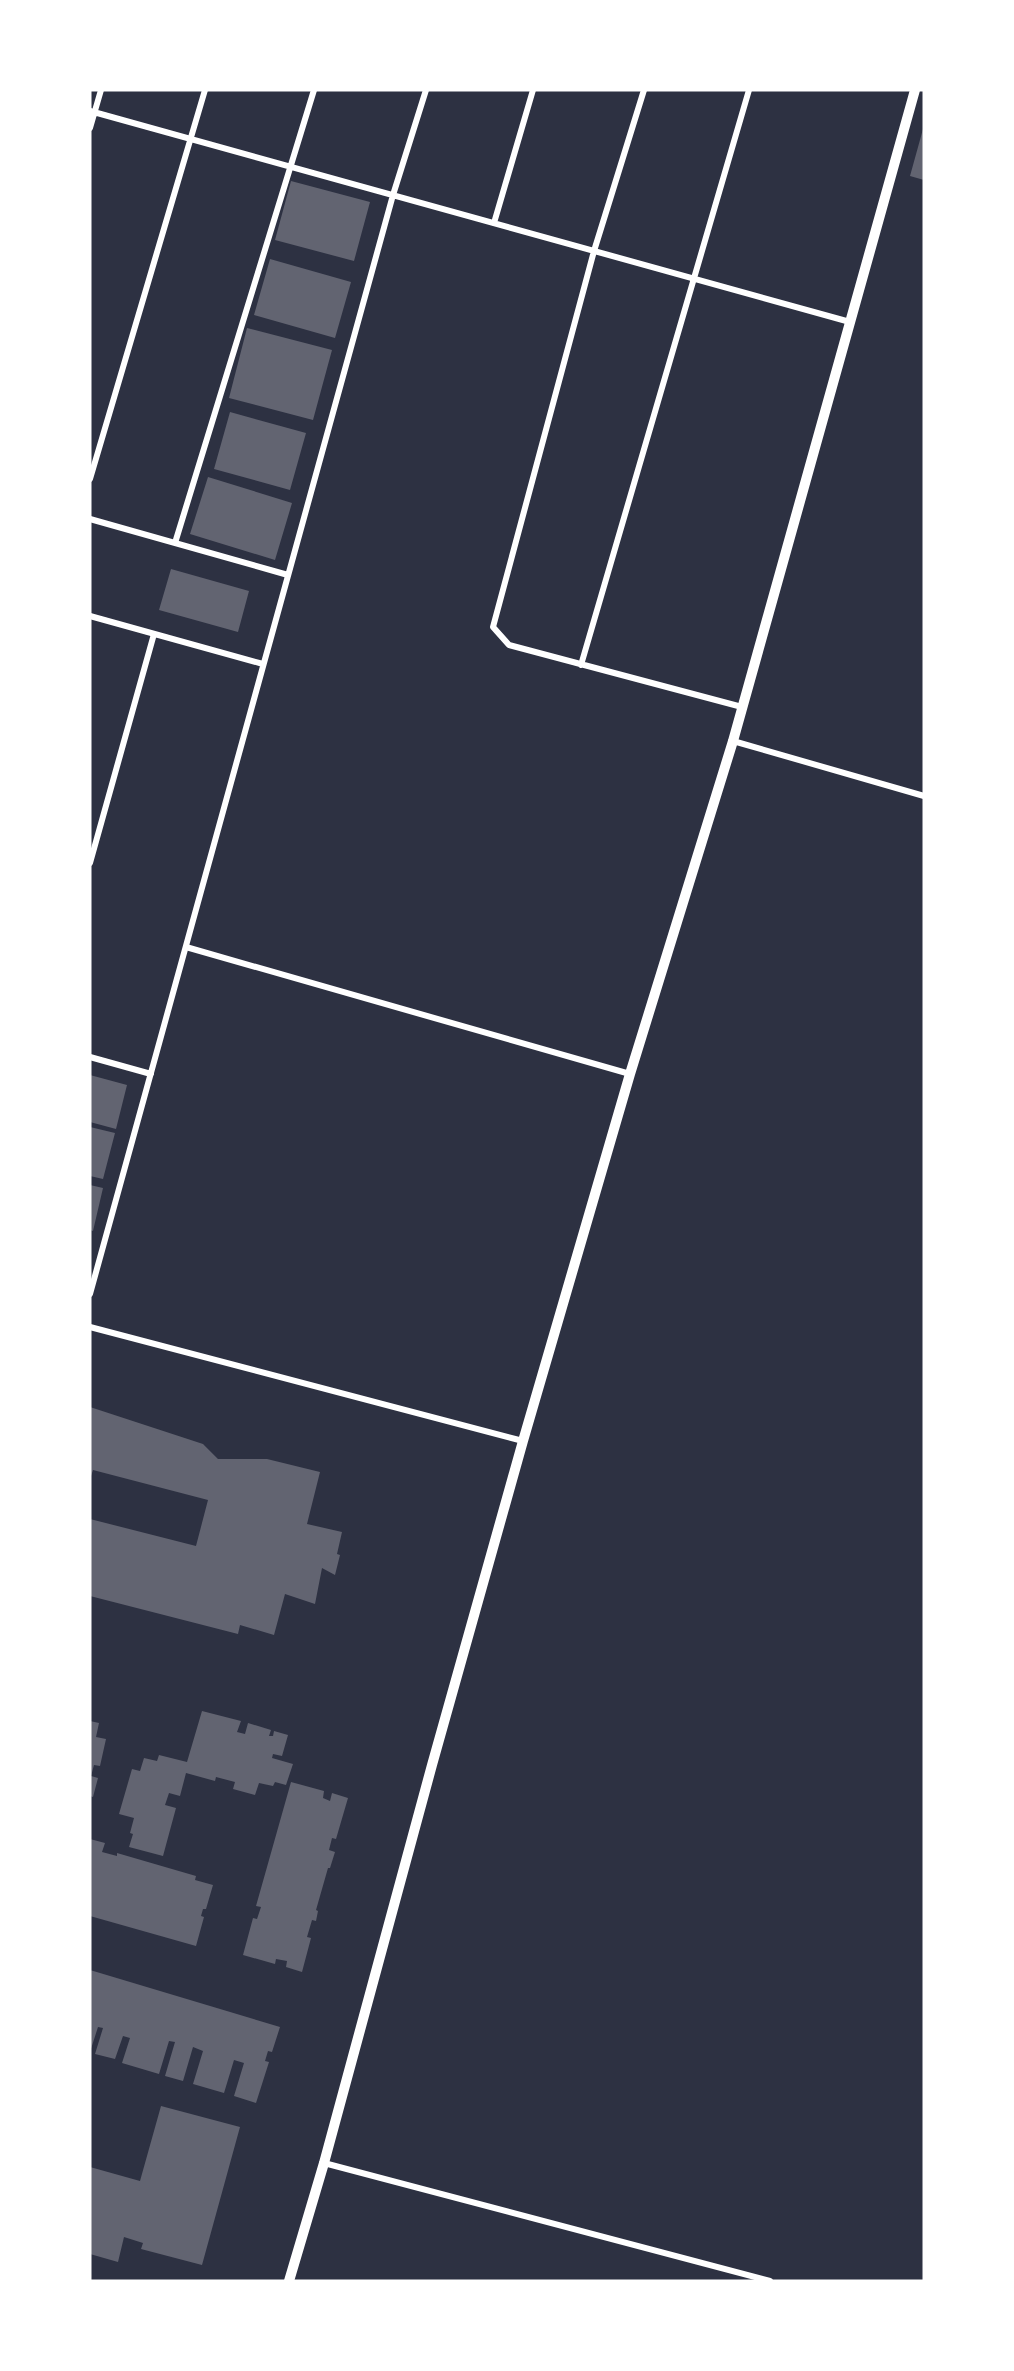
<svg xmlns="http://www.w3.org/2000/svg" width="1014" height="2371" viewBox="0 0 1014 2371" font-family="'Source Sans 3',sans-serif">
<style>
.building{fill:#626471}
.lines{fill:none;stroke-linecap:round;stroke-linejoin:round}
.minor{stroke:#fff;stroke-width:6}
.tertiary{stroke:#fff;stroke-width:10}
</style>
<rect width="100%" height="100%" fill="#2d3142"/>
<path class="building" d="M923,129h1v51l-14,-4z
M291,181l79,21 -16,59 -79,-21z
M270,259l81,23 -16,56 -81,-23z
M247,328l85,22 -19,70 -84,-22z
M230,412l76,21 -16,57 -76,-21z
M208,477l84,26 -17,57 -85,-26z
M171,569l78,22 -11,41 -79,-22z
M90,1075l37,10 -11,44 -26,-7z
M90,1127l25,6 -12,46 -13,-3z
M90,1185l13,3 -10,43 -3,-1z
M90,1407l113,37 15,15h49l53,13 -13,52 35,8 -5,22 3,1 -5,20 -13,-7 -7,36 -30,-10 -11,41 -34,-10 -2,9 -148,-38v-77l106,27 12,-46 -115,-30 -3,9z
M202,1711l39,10 -4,11 8,2 3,-11 23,7 -2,6h4l1,-5 14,4 -6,21 -9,-2 -1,4 21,6 -7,21 -11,-3 -2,4 -14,-3 -4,12 -22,-6 2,-7 -19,-5 -1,4 -29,-8 -6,23 -11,-3 -4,12 11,3 -13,48 -34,-9 4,-13 -3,-1 4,-15 -15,-4 13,-45 8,2 4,-13 13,3 2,-6 28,7z
M90,1721l9,2 -3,14 10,2 -6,27 -6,-1 -3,11 7,2 -5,19 -3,-1z
M291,1782l33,9 -1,7 7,3 2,-8 16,5 -12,41 -4,-1 -3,12 6,2 -5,16h-2l-12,42 2,1 -2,10 -4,-1 -5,17 4,1 -9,34 -16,-5 1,-6 -11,-2 -1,5 -32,-9 10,-37 4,1 4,-12 -5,-1z
M90,1839l15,4 -3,9 15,4v-3l79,23 -1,4 18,5 -7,24h-3l-2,7 3,1 -8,29 -106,-30z
M90,1970l190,57 -8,25 -4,-1 -3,10 4,1 -13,41 -22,-7 10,-33 -10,-3 -10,33 -31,-9 10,-33 -10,-4 -10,34 -18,-5 10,-34 -6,-1 -10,33 -37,-11 8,-25 -7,-2 -8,23 -20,-5 8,-26 -5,-1 -8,25z
M161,2106l79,21 -38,138 -61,-16 2,-6 -19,-6 -6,25 -28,-8v-87l50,14z"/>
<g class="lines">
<path class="minor" d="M644,90l-50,161 -101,376 16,18 233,62
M90,111l760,211
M90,128l11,-38
M494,223l39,-133
M90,479l115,-389
M90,519l198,56
M175,543l139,-453
M90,616l173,48
M581,665l168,-575
M733,741l191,55
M90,863l64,-229
M186,947l444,127
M90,1057l61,17
M90,1294l303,-1099 33,-105
M90,1327l433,114
M324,2163l446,118"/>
<path class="tertiary" d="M289,2281l35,-118 108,-398 91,-324 107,-367 103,-333 182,-651"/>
</g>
<rect width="1014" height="2371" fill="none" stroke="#ffffff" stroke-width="183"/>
</svg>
